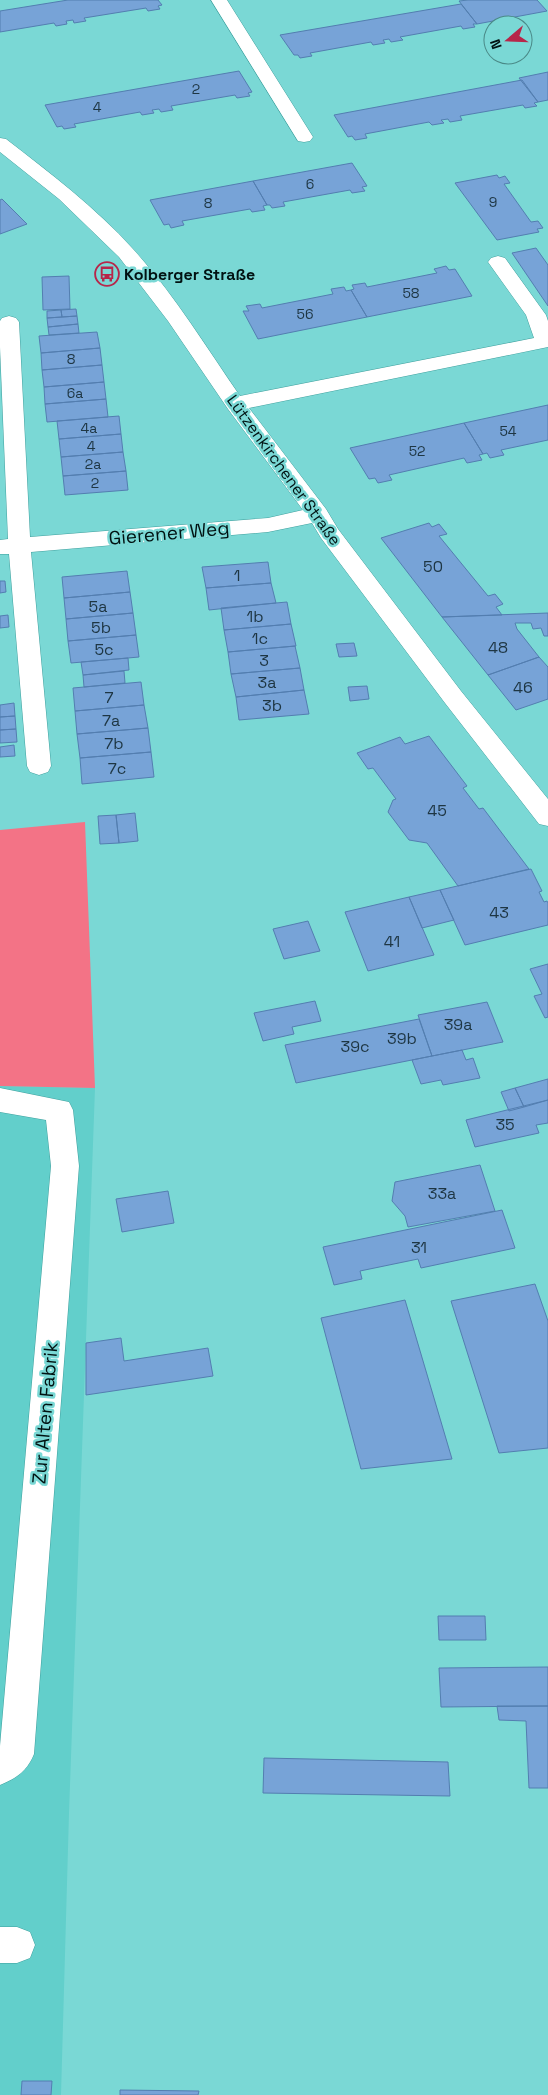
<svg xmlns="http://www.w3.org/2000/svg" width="548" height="2095" viewBox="0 0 548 2095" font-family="'Space Grotesk',sans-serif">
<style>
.built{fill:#62cfcb}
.green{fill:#f37386}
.building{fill:#77a3d7;stroke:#537eb0}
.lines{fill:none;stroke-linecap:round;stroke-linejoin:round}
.minor-casing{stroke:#3fa09e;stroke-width:1}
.minor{fill:#fff;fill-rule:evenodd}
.labels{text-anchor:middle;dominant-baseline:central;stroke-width:5;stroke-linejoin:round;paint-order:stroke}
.far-number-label{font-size:14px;fill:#1e3643}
.far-poi-label{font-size:16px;font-weight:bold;fill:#011212;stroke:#7ad8d5;text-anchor:start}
.far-street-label{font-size:16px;fill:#011212;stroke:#7ad8d5}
.number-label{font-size:16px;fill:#1e3643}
.street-label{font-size:19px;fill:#011212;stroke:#7ad8d5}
</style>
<rect width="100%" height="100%" fill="#7ad8d5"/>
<path class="built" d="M0,1086l95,2 -26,725 -8,282h-61z"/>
<path class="green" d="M85,822l10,266 -95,-2v-256z"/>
<path class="building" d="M68,0h90l4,5 -4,1 2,3 -12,2 -2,-3 -62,10 2,3 -12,2 -1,-3 -7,1 1,3 -11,2 -2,-3 -54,9v-21z
M468,0h69l10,11 -70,13 -18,-23z
M461,4l16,20h-4l2,3 -12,2 -2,-3 -61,11 3,3 -12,2 -2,-3 -6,1 2,3 -12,2 -2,-3 -61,11 2,3 -12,2 -2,-3h-4l-14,-20z
M239,71l13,21 -4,1 2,3 -13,2 -2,-3 -64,11 2,4 -12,2 -2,-3 -7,1 2,3 -12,2 -2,-3 -66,12 2,3 -12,2 -2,-3 -5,1 -12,-22z
M548,72v28l-10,2 -19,-24z
M522,80l16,22 -4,1 3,3 -12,2 -2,-3 -63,11 2,4 -12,2 -2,-3 -7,1 3,3 -12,2 -3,-3 -64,12 2,4 -12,2 -3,-4 -4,1 -14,-22z
M352,163l15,23 -5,1 3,4 -13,2 -2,-3 -67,12 2,4 -13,2 -2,-3h-3l-14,-24z
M497,175l2,3 6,-2 5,7 -6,1 27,38 7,-1 5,7 -6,1 2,3 -42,8 -42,-57z
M253,181l14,24 -4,1 2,4 -13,2 -2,-3 -68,12 2,4 -13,3 -2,-4 -5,1 -14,-25z
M2,199l25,25 -27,10v-34z
M536,248l12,17v41l-36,-53z
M446,266l3,4 6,-1 17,27 -105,21 -16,-27 3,-1 -2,-4 13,-2 2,4 70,-14 -3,-4z
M69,276l1,33 -27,1 -1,-33z
M344,287l2,4 5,-1 16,27 -109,22 -15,-28h6l-3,-5 14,-2 2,4 71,-14 -2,-5z
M76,309l1,7 -15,1 -1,-7z
M61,310l1,7 -15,1v-7z
M77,316l1,8 -30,3 -1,-9z
M78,324l1,9 -30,2 -1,-8z
M97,332l3,16 -59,5 -2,-17z
M100,348l2,17 -60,5 -1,-17z
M102,365l2,17 -60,5 -2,-17z
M104,382l2,17 -61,5 -1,-17z
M106,399l2,18 -61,5 -2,-18z
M548,405v35l-47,10 3,5 -14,3 -3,-5 -4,1 -19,-31z
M119,416l2,18 -62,5 -2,-18z
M464,423l19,31 -4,1 3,5 -15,3 -3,-5 -75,17 3,5 -14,3 -3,-5 -6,1 -19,-31z
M121,434l2,18 -62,5 -2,-18z
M123,452l3,19 -63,5 -2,-19z
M126,471l2,19 -63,5 -2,-19z
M429,523l3,4 7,-3 8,10 -8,2 49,60 7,-2 8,10 -7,3 6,8 -60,2 -61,-79z
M268,562l3,21 -65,5 -4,-21z
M127,571l3,21 -66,6 -2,-21z
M0,581h5l1,11 -6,1z
M271,583l5,20 -67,7 -3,-22z
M130,592l3,21 -67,6 -2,-21z
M287,602l4,22 -67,6 -3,-22z
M133,613l3,22 -68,6 -2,-22z
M548,613v23h-4l-3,-8 -8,1 -2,-6h-16l2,6 22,28 -51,18 -46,-58z
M8,615l1,12 -9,1v-12z
M291,624l5,22 -68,6 -4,-22z
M136,635l3,22 -68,6 -3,-22z
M354,643l3,13 -18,1 -3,-13z
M295,646l5,22 -69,6 -3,-22z
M539,657l9,10v32l-32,11 -28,-35z
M128,658l1,12 -46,5 -2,-13z
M300,668l4,22 -68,7 -5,-23z
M124,671l1,12 -41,4 -1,-12z
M141,682l3,23 -69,6 -2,-23z
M367,686l2,13 -19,2 -2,-14z
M304,690l5,24 -70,6 -3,-23z
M14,703l1,13 -15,1v-12z
M144,705l4,23 -71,6 -2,-23z
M15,716l1,13 -16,1v-13z
M148,728l3,24 -71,6 -3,-24z
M16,729l1,13 -17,1v-13z
M429,736l38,50 -4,2 16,21 4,-1 46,61 -71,17 -31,-43 -18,-3 -21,-28 5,-12 3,-1 -23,-31 -5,1 -11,-16 43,-16 5,7z
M14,745l1,11 -15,1v-10z
M151,752l3,25 -72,7 -2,-26z
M135,813l3,28 -19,2 -3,-28z
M116,815l3,28 -19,1 -2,-28z
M531,869l11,22 -3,1 5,10 3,-1 1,2v22l-83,20 -25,-55z
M440,890l14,30 -32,8 -13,-31z
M409,897l25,58 -66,16 -23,-59z
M308,921l12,30 -36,8 -11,-30z
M548,964v53l-3,1 -11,-22 8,-2 -12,-25z
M315,1001l6,20 -29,6 2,7 -31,7 -9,-28z
M487,1002l16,40 -71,14 -14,-41z
M419,1019l13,37 -136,27 -11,-38z
M462,1050l4,10 7,-2 7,20 -37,7 -2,-5 -20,4 -9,-24z
M548,1079v21l-24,7 -9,-19z
M515,1088l9,19 -15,4 -8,-19z
M548,1100v23l-12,2 3,8 -64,14 -9,-27z
M480,1165l15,46 -87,16 -3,-11 -13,-15 3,-19z
M168,1191l6,32 -52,9 -6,-33z
M502,1210l13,38 -94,20 -3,-9 -58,12 2,8 -28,6 -11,-38z
M535,1284l13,37v127l-49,5 -48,-152z
M405,1300l47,159 -91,10 -40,-151z
M121,1338l3,23 84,-13 5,28 -127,19v-52z
M438,1616h47l1,24h-47z
M548,1667v39l-107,1 -2,-39z
M497,1706h51v82h-19l-3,-67 -27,-1z
M264,1758l184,4 2,34 -187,-3z
M22,2081h30l-1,14h-30z
M120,2090l79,1 -1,4h-78z"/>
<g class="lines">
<g class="minor-casing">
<path id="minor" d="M211,0h16l86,137 -3,4 -6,1 -6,-1z
M0,138l6,1c44,34 89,68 127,110 41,45 73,98 107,147l294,-58 -8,-23 -38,-53 3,-4 7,-2 7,2 41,57 2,6v26l-299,61 77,101 12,20 123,162 87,108v27l-9,-2 -94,-121 -124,-165 -9,-15 -44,9 -237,20 20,214 -3,6 -9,3 -9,-3 -3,-6 -18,-212h-9v-14l8,-1 -8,-192v-26l2,-3 7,-2 7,2 3,4 11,215 238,-19 35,-8 -75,-101 -60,-88 -49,-64 -60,-58 -59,-47z
M0,1088l69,14 4,8 6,56 -45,588c-7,17 -17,24 -34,31v-39l51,-580 -5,-46 -46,-8z
M0,1927h17l13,5 5,13 -5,13 -13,5h-17z"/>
</g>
<use href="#minor" class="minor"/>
</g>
<defs>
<g id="bus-ring" transform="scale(1.25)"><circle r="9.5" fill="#7ad8d5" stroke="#b7264a" stroke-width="1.5"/><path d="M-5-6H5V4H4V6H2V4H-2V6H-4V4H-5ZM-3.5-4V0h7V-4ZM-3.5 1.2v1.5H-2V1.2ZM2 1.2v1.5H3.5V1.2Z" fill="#b7264a"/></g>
</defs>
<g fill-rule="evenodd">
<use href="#bus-ring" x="107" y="274"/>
</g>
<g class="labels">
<g class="far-number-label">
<text x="196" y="89">2</text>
<text x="97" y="107">4</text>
<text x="310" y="184">6</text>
<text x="493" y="202">9</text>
<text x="208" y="203">8</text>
<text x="411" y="293">58</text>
<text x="305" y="314">56</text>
<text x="71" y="359">8</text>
<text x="75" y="393">6a</text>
<text x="89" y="428">4a</text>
<text x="508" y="431">54</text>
<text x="91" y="446">4</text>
<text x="417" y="451">52</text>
<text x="93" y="464">2a</text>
<text x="95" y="483">2</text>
</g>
<g class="far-poi-label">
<text x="124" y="274">Kolberger Straße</text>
</g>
<g class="far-street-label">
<text transform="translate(284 470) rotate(54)">Lützenkirchener Straße</text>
</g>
<g class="number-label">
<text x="433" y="566">50</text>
<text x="237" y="575">1</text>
<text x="98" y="606">5a</text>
<text x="255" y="616">1b</text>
<text x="101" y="627">5b</text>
<text x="260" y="638">1c</text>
<text x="498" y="647">48</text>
<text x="104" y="649">5c</text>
<text x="264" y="660">3</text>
<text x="267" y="682">3a</text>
<text x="523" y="687">46</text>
<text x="109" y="697">7</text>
<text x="272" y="705">3b</text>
<text x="111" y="720">7a</text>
<text x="114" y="743">7b</text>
<text x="117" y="768">7c</text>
<text x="437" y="810">45</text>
<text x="499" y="912">43</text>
<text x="392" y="941">41</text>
<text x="458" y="1024">39a</text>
<text x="402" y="1038">39b</text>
<text x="355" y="1046">39c</text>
<text x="505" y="1124">35</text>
<text x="442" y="1193">33a</text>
<text x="419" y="1247">31</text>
</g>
<g class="street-label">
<text transform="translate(169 533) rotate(-5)">Gierener Weg</text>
<text transform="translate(45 1413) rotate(-85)">Zur Alten Fabrik</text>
</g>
</g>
<g transform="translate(508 40) rotate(251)"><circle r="24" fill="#7ad8d5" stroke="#4a8987"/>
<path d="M0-4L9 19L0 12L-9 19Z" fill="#b7264a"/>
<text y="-8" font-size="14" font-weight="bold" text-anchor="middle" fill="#011212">N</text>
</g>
</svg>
